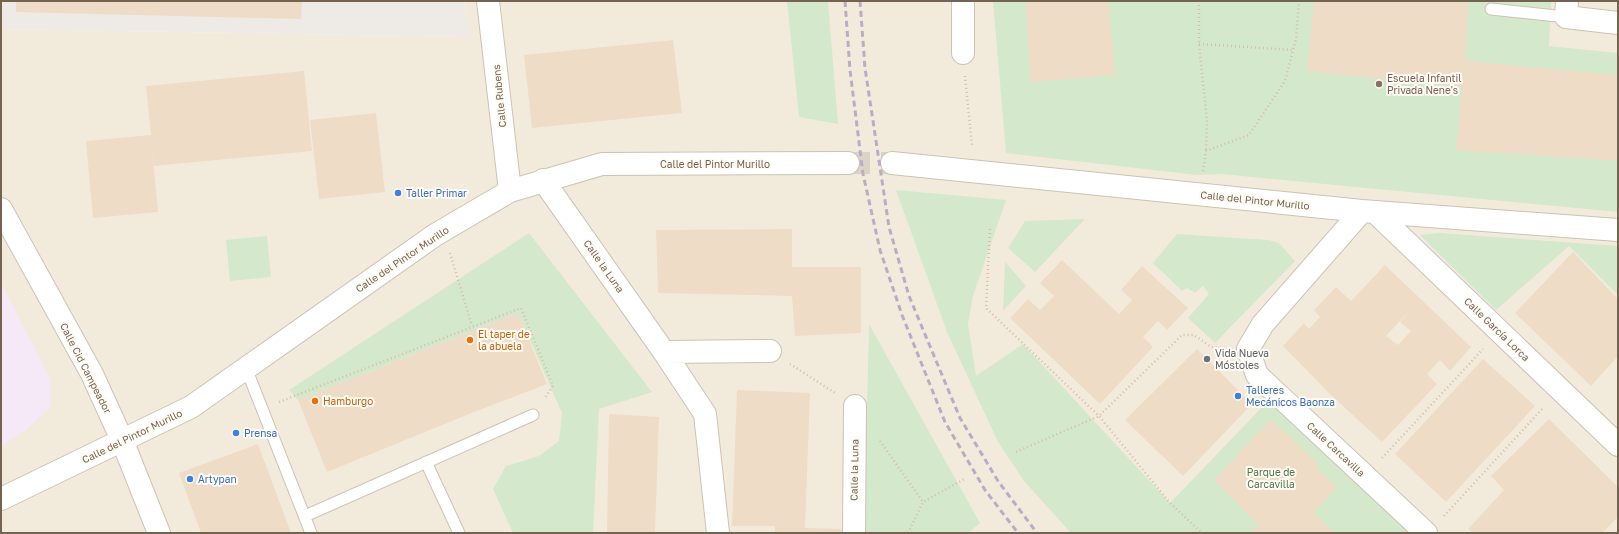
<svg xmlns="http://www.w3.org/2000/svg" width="1619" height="534" viewBox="0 0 1619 534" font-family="'Golos Text',sans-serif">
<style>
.residential{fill:#f2ebdc}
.industrial{fill:#eeeae5}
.education{fill:#f5e9f8}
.green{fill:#d4e8cc}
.building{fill:#eedcc7;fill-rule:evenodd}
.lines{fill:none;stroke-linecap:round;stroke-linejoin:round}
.street-tunnel{stroke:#dad3c6;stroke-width:22;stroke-dasharray:22 11;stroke-linecap:butt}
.lane-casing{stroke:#cdc2b3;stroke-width:13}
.street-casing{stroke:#cdc2b3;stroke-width:24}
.path{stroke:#d4bfaa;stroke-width:2.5;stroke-dasharray:1 3;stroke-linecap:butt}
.lane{stroke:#fff;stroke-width:11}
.street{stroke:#fff;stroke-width:22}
.rail{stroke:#bdabc5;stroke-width:3;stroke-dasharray:6 4;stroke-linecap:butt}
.education-dot{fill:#8d6e63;stroke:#fefbf4;stroke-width:1.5}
.shop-dot{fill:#3f7fe0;stroke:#fefbf4;stroke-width:1.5}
.food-dot{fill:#e8710a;stroke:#fefbf4;stroke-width:1.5}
.worship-dot{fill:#6b7280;stroke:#fefbf4;stroke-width:1.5}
.labels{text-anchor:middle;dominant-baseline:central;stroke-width:4;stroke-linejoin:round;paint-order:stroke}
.education-label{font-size:10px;fill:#785e54;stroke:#fefbf4;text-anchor:start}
.street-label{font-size:10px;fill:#756351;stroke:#fefbf4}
.shop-label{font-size:10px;fill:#366cbe;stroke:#fefbf4;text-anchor:start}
.food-label{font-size:10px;fill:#c56008;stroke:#fefbf4;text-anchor:start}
.worship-label{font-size:10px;fill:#5b616d;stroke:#fefbf4;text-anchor:start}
.park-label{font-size:10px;fill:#52794a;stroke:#fefbf4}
</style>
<rect width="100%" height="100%" fill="#fbf8ed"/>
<path class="residential" d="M464,1h1154v532h-1617v-504l467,8z"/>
<path class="industrial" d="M1,1h463l4,36 -467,-8z"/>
<path class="education" d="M1,283l49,95v30l-25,23 -24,15z"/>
<path class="green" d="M787,1h41l10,123 -39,-7z
M993,1h558l-2,45 69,7v159l-397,-38 -24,1 -191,-22z
M896,190l110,10 -33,96 -5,28 8,52 47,-32 147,159 99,-103 142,133h-340l-47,-52 -26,-39 -51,-110z
M1085,219l-50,53 -27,-24 17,-27z
M529,233l123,159 -53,17 -6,124h-80l-20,-44 13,-23 33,-10 20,-15 3,-28 -44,-100 -220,87 -9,-10z
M1440,233l178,13v49l-49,-49 -73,64 -76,-75z
M1177,234l91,6 11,3 16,18 -80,82 -27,-25 21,-24 -6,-8 -8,7 -8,-5 -5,3 -29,-28z
M267,236l4,41 -41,4 -4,-41z
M1005,262l21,24 -23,25z
M869,324l111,199 -12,10h-104z"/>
<path class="building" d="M16,1h286l-1,18 -285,-7z
M1047,1h61l7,74 -85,7 -4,-79z
M1314,1h132l22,2 -2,58 152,14v86l-162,-11 6,-63 -155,-16z
M673,40l9,73 -150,15 -8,-73z
M304,71l8,80 -158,15 -2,-17 6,63 -65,6 -7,-77 65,-6 -5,-49z
M376,113l9,79 -66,7 -9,-79z
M792,229v38h69v66l-66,3 -3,-40 -134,-3 -2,-63z
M1573,252l45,47v57l-27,30 -76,-73z
M1062,260l57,54 13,-14 -11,-10 21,-24 46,42 -21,22 -9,-9 -15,16 10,10 -53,57 -90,-86 18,-19 12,11 14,-14 -14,-13z
M1385,265l86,82 -21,24 -10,-11 -13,14 10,10 -55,58 -52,-48 -47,-48 21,-23 5,6 11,-12 -6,-7 22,-23 15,14zM1411,309l-11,13 11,9 -13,14 -12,-9z
M518,313l29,71 -73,28 -147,60 -29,-72z
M1197,349l55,55 -69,72 -58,-56z
M1483,359l52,47 -89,96 -51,-48z
M737,390l73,3 -5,135 36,1v4h-66v-7h-43z
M609,414l50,3 -4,116h-48z
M1271,419l47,45 -3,3 22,20 -23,25 20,21h-83l8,-8 -45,-45z
M1549,419l69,68v30l-16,16h-129l-5,-4 36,-39 -13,-14z
M258,444l33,89h-90l-22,-60z"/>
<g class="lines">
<path class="street-tunnel" d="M848,163h44"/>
<g class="lane-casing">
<path id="lane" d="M1491,9l75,8
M246,368l65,165
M426,462l33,71
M305,516l228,-101"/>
</g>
<g class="street-casing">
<path id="street" d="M488,1l22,190
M963,1v52
M1567,1l-1,16 52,6
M892,163l470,48 256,19
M543,180l121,172 41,62 13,119
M1,209l91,165 30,66 37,93
M1362,211l-99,113 -15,25 9,26 169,158
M1375,212l243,233
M664,352l106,-1
M1,499l190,-92 244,-172 75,-44 92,-27 246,-1
M854,533l1,-127"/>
</g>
<path class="path" d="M1199,1v43l8,77 -1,30
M1199,44l94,6
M965,76l7,70
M1203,171l3,-20 43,-16 36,-54 11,-42 3,-38
M990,229l-4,79 113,108 71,87 32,30
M450,253l22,73
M790,364l45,29
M279,402l242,-94 32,78 -9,13
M880,441l43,61
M1016,452l83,-36 83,-81h12l17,12 14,1
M1382,458l101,-109
M1444,516l99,-108
M908,533l15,-31 43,-24"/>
<use href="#lane" class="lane"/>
<use href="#street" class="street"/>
<path class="rail" d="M845,1l5,69 13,104 17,76 22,65 43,107 40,68 33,43
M860,1l5,67 24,159 20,69 51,122 38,63 39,52"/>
</g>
<circle class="education-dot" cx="1379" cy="84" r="4"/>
<g class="shop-dot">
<circle cx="398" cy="193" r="4"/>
<circle cx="1238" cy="396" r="4"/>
<circle cx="236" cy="433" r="4"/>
<circle cx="190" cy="479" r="4"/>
</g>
<g class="food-dot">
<circle cx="470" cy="340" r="4"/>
<circle cx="315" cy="401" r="4"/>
</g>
<circle class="worship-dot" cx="1207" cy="359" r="4"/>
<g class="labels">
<g class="education-label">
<text x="1387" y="78">Escuela Infantil<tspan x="1387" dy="12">Privada Nene's</tspan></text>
</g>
<g class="street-label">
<text transform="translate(499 96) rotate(-96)">Calle Rubens</text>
<text x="715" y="164">Calle del Pintor Murillo</text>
<text transform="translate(1255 200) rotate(6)">Calle del Pintor Murillo</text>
<text transform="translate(402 259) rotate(-34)">Calle del Pintor Murillo</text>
<text transform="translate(604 266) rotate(55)">Calle la Luna</text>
<text transform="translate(1497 329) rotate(44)">Calle García Lorca</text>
<text transform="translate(86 368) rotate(63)">Calle Cid Campeador</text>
<text transform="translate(132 436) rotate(-26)">Calle del Pintor Murillo</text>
<text transform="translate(1336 449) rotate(43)">Calle Carcavilla</text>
<text transform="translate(854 470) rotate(-89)">Calle la Luna</text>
</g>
<g class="shop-label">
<text x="406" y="193">Taller Primar</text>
<text x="1246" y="390">Talleres<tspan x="1246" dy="12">Mecánicos Baonza</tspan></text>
<text x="244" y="433">Prensa</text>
<text x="198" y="479">Artypan</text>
</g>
<g class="food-label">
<text x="478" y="334">El taper de<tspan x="478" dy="12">la abuela</tspan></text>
<text x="323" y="401">Hamburgo</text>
</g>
<g class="worship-label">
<text x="1215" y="353">Vida Nueva<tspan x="1215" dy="12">Móstoles</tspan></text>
</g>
<g class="park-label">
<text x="1271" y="472">Parque de<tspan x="1271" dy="12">Carcavilla</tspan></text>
</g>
</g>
<rect width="1619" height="534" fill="none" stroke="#756351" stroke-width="4"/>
</svg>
